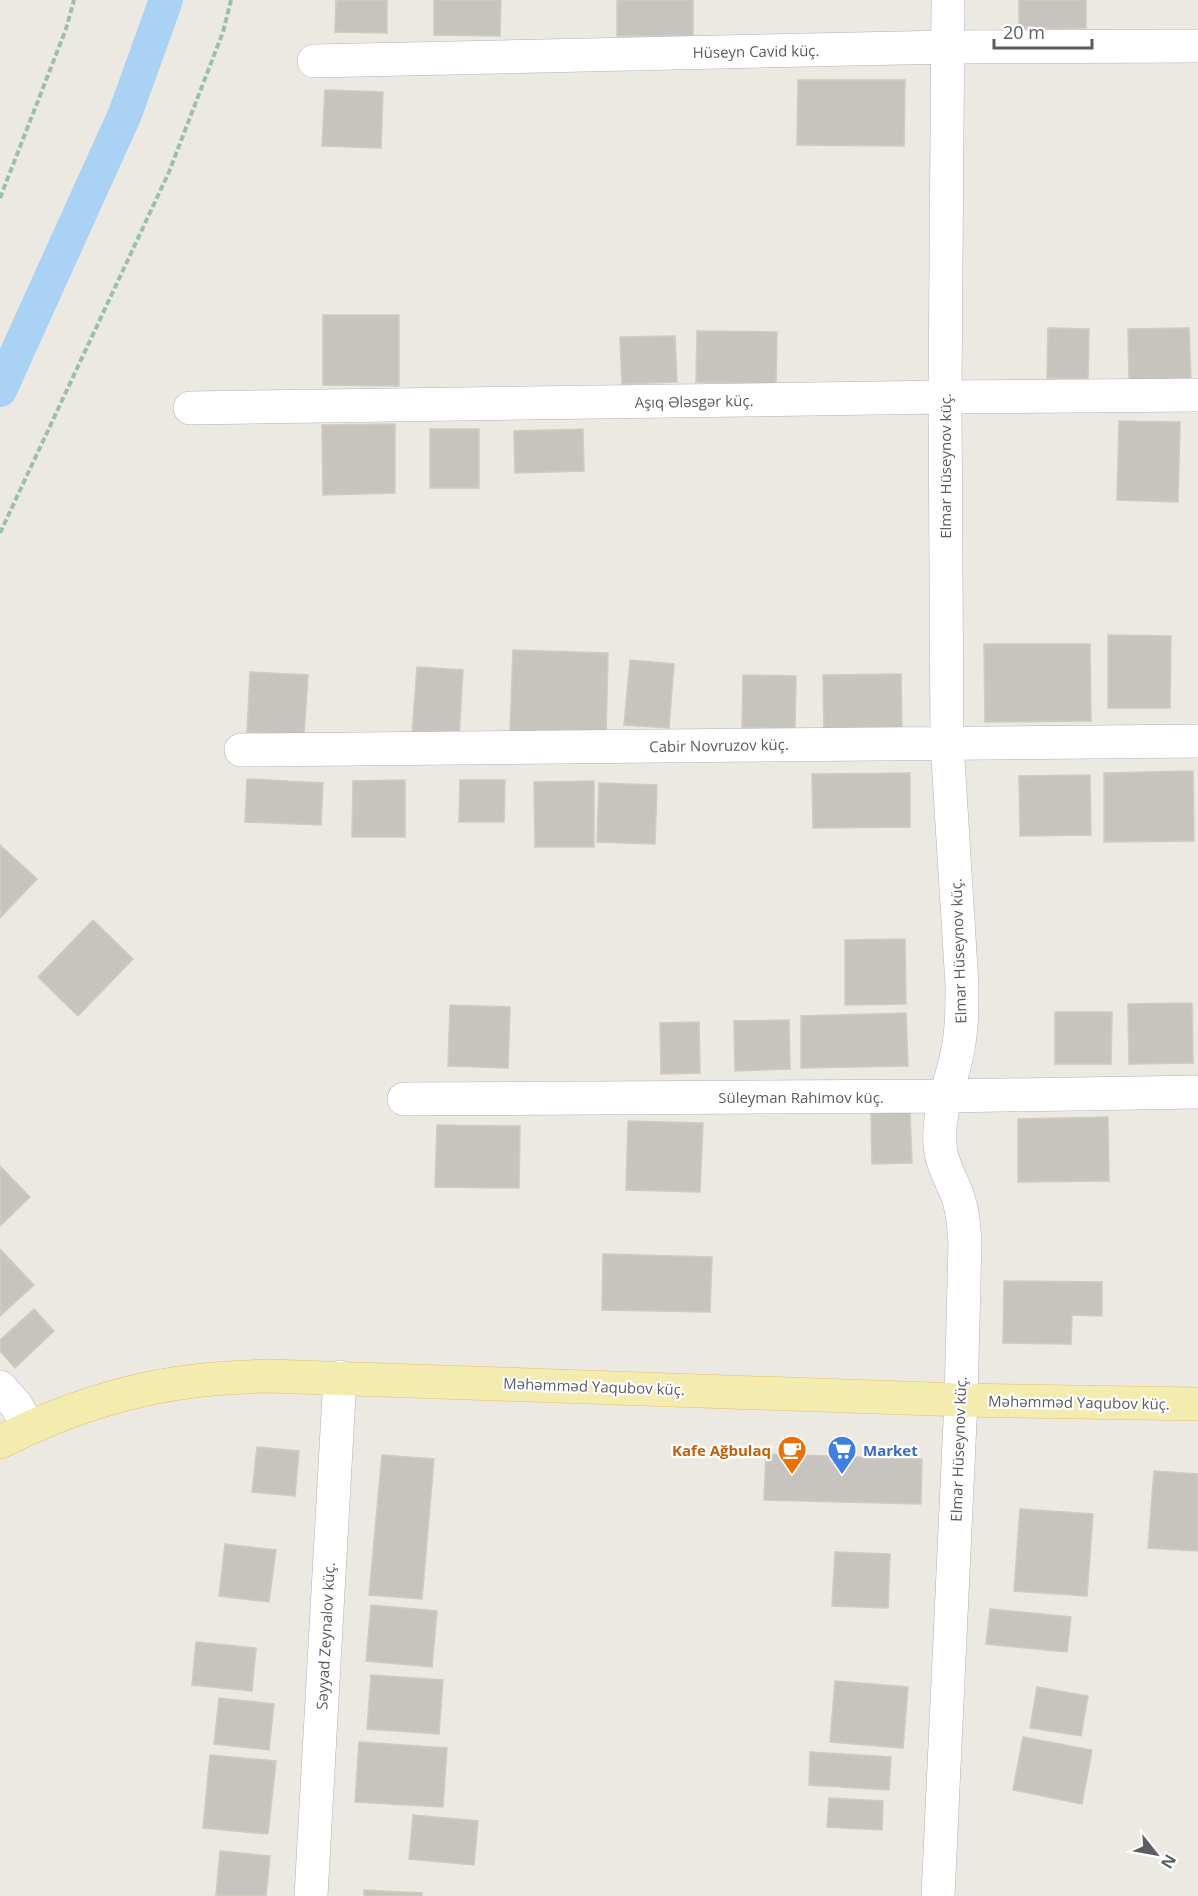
<svg xmlns="http://www.w3.org/2000/svg" width="1198" height="1896" viewBox="0 0 1198 1896" font-family="'Open Sans',sans-serif">
<style>
.lines{fill:none;stroke-linecap:round;stroke-linejoin:round}
.canal{stroke:#aad2f4;stroke-width:34}
.building{fill:#c7c4bf;stroke:#cfcbc1;stroke-width:1.5}
.minor-casing{stroke:#afb2b6;stroke-width:34}
.major-casing{stroke:#dfc067;stroke-width:34}
.path{stroke:#9bc0a7;stroke-width:4;stroke-dasharray:6 3;stroke-linecap:butt}
.minor{stroke:#fff;stroke-width:33}
.major{stroke:#f4ebae;stroke-width:33}
.labels{text-anchor:middle;dominant-baseline:central;stroke-width:4.5;stroke-linejoin:round;paint-order:stroke}
.street-label{font-size:15px;fill:#5a5d61;stroke:#fff}
.food-label{font-size:15px;font-weight:bold;fill:#c56008;stroke:#fff;text-anchor:end}
.shop-label{font-size:15px;font-weight:bold;fill:#366cbe;stroke:#fff;text-anchor:start}
</style>
<rect width="100%" height="100%" fill="#ebe9e2"/>
<g class="lines">
<path class="canal" d="M0,390l125,-276 41,-114"/>
</g>
<path class="building" d="M336,0h51v33l-52,-1z
M434,0h67l-1,36 -66,-1z
M617,0h76v36h-76z
M1019,0h67v28l-67,1z
M798,80h107l-1,66 -107,-1z
M325,90l58,2 -2,56 -59,-2z
M323,315h76v71l-76,-1z
M1048,328l41,1 -1,50 -41,-1z
M1189,328l2,51 -62,2 -1,-52z
M697,331l80,1 -1,52 -80,-2z
M675,336l2,46 -55,2 -2,-47z
M1119,421l61,1 -2,80 -61,-2z
M395,424v69l-72,2 -1,-70z
M430,429h49v59h-49z
M583,429l1,42 -69,2 -1,-42z
M1108,635l63,1 -1,72h-62z
M984,644h106l1,77 -106,1z
M513,650l95,3 -2,82 -96,-2z
M630,660l44,4 -5,64 -45,-3z
M417,667l46,3 -4,67 -47,-3z
M250,672l58,3 -4,60 -57,-3z
M901,674l1,56 -78,1 -1,-56z
M743,675l53,1 -1,52h-53z
M1193,771l1,70 -90,1v-69z
M910,773v54l-97,1 -1,-54z
M1090,775l1,60 -71,1 -1,-60z
M247,779l76,4 -2,42 -76,-3z
M405,780v57h-53l1,-56z
M460,780h45l-1,42h-45z
M594,781v66h-59l-1,-65z
M599,783l58,2 -2,59 -58,-2z
M0,845l37,34 -37,39z
M93,920l40,39 -55,57 -40,-39z
M905,939l1,65 -61,1v-65z
M1192,1003l1,60 -64,1 -1,-60z
M450,1005l60,2 -2,61 -60,-2z
M1055,1012h57l-1,52h-56z
M906,1013l2,53 -107,2v-52z
M789,1020l1,49 -55,2 -1,-50z
M699,1022l1,51 -39,1 -1,-51z
M910,1112l2,51 -40,1 -1,-51z
M1108,1117l1,64 -91,1v-63z
M628,1121l75,2 -3,69 -74,-2z
M437,1125l83,1 -1,62 -84,-1z
M0,1166l30,31 -30,29z
M0,1249l34,36 -34,31z
M603,1254l109,3 -2,55 -108,-2z
M1004,1281l98,1v34l-30,-1 -1,29 -68,-1z
M34,1309l20,22 -39,37 -15,-17v-11z
M257,1447l42,4 -4,45 -43,-4z
M766,1454l156,5 -1,45 -157,-4z
M382,1455l52,4 -12,140 -53,-4z
M1154,1471l44,3v77l-50,-3z
M1020,1509l73,5 -6,82 -73,-5z
M225,1544l51,6 -7,52 -50,-6z
M835,1552l55,2 -2,54 -56,-2z
M371,1605l66,6 -5,56 -66,-6z
M990,1609l81,8 -4,35 -81,-8z
M196,1642l60,6 -4,43 -60,-6z
M371,1675l72,5 -4,54 -72,-5z
M835,1681l73,6 -5,61 -73,-6z
M1037,1687l51,9 -7,40 -51,-8z
M219,1698l55,6 -5,46 -55,-6z
M1023,1737l69,13 -10,54 -69,-14z
M359,1742l88,6 -4,59 -88,-5z
M810,1752l81,5 -2,33 -80,-5z
M210,1755l66,6 -8,73 -65,-6z
M829,1798l54,3 -1,29 -55,-3z
M413,1815l65,6 -4,44 -65,-6z
M220,1851l50,5 -4,40h-50z
M364,1890l58,3v3h-58z"/>
<g class="lines">
<g class="minor-casing">
<path id="minor" d="M314,61l633,-14 251,-1
M190,408l755,-11 253,-2
M241,750l957,-9
M404,1099l542,-3 252,-4
M0,1387l16,18 13,22
M311,1896l29,-519
M938,1896l23,-496 4,-157c-1,-16 -2,-31 -7,-46 -6,-17 -17,-33 -18,-52 -3,-31 11,-61 17,-91 5,-23 5,-45 5,-69l-15,-242 -2,-346 3,-397"/>
</g>
<g class="major-casing">
<path id="major" d="M0,1442c61,-31 126,-53 194,-61 24,-3 49,-4 74,-5l693,24 237,4"/>
</g>
<path class="path" d="M0,198l66,-169 8,-29
M0,533l169,-361 54,-140 8,-32"/>
<use href="#minor" class="minor"/>
<use href="#major" class="major"/>
</g>
<defs>
<g id="cafe-pin" transform="scale(1.5)"><path d="M0 17L-7.5 6A9.5 9.5 0 1 1 7.5 6Z" fill="#e8710a" stroke="#fff"/><path d="M-5.5-4.5H6V0H3Q3 3.5 0 3.5H-2.5Q-5.5 3.5-5.5 0ZM3-3.2v2h1.7v-2ZM-6 4.5H4V6H-6Z" fill="#fff"/></g>
<g id="supermarket-pin" transform="scale(1.5)"><path d="M0 17L-7.5 6A9.5 9.5 0 1 1 7.5 6Z" fill="#3f7fe0" stroke="#fff"/><path d="M-6-5.5h2.5l.6 2H6L4.5 2H-2.5L-4.4-4H-6ZM-1.5 3.2a1.3 1.3 0 1 0 .1 0ZM3 3.2a1.3 1.3 0 1 0 .1 0Z" fill="#fff"/></g>
</defs>
<g fill-rule="evenodd">
<use href="#cafe-pin" x="792" y="1450"/>
<use href="#supermarket-pin" x="842" y="1450"/>
</g>
<g class="labels">
<g class="street-label">
<text transform="translate(756 51) rotate(-1)">Hüseyn Cavid küç.</text>
<text transform="translate(694 401) rotate(-1)">Aşıq Ələsgər küç.</text>
<text transform="translate(945 466) rotate(-90)">Elmar Hüseynov küç.</text>
<text transform="translate(719 745) rotate(-1)">Cabir Novruzov küç.</text>
<text transform="translate(958 951) rotate(-92)">Elmar Hüseynov küç.</text>
<text x="801" y="1097">Süleyman Rahimov küç.</text>
<text transform="translate(594 1386) rotate(2)">Məhəmməd Yaqubov küç.</text>
<text transform="translate(1079 1402) rotate(1)">Məhəmməd Yaqubov küç.</text>
<text transform="translate(958 1449) rotate(-88)">Elmar Hüseynov küç.</text>
<text transform="translate(325 1636) rotate(-87)">Səyyad Zeynalov küç.</text>
</g>
<g class="food-label">
<text x="771" y="1450">Kafe Ağbulaq</text>
</g>
<g class="shop-label">
<text x="863" y="1450">Market</text>
</g>
</g>
<g transform="translate(1156 1854) rotate(121)" stroke="#ffffff" stroke-width="4.5" paint-order="stroke">
<path d="M0-4.5L10 22L0 15L-10 22Z" fill="#5a5d61"/>
<text y="-9" font-size="16" font-weight="bold" text-anchor="middle" fill="#5a5d61">N</text>
</g>
<path d="M994 39v9h98v-9" fill="none" stroke="#5a5d61" stroke-width="3"/>
<text x="1003" y="39" font-size="18" fill="#5a5d61" stroke="#ffffff" stroke-width="4.5" paint-order="stroke">20 m</text>
</svg>
